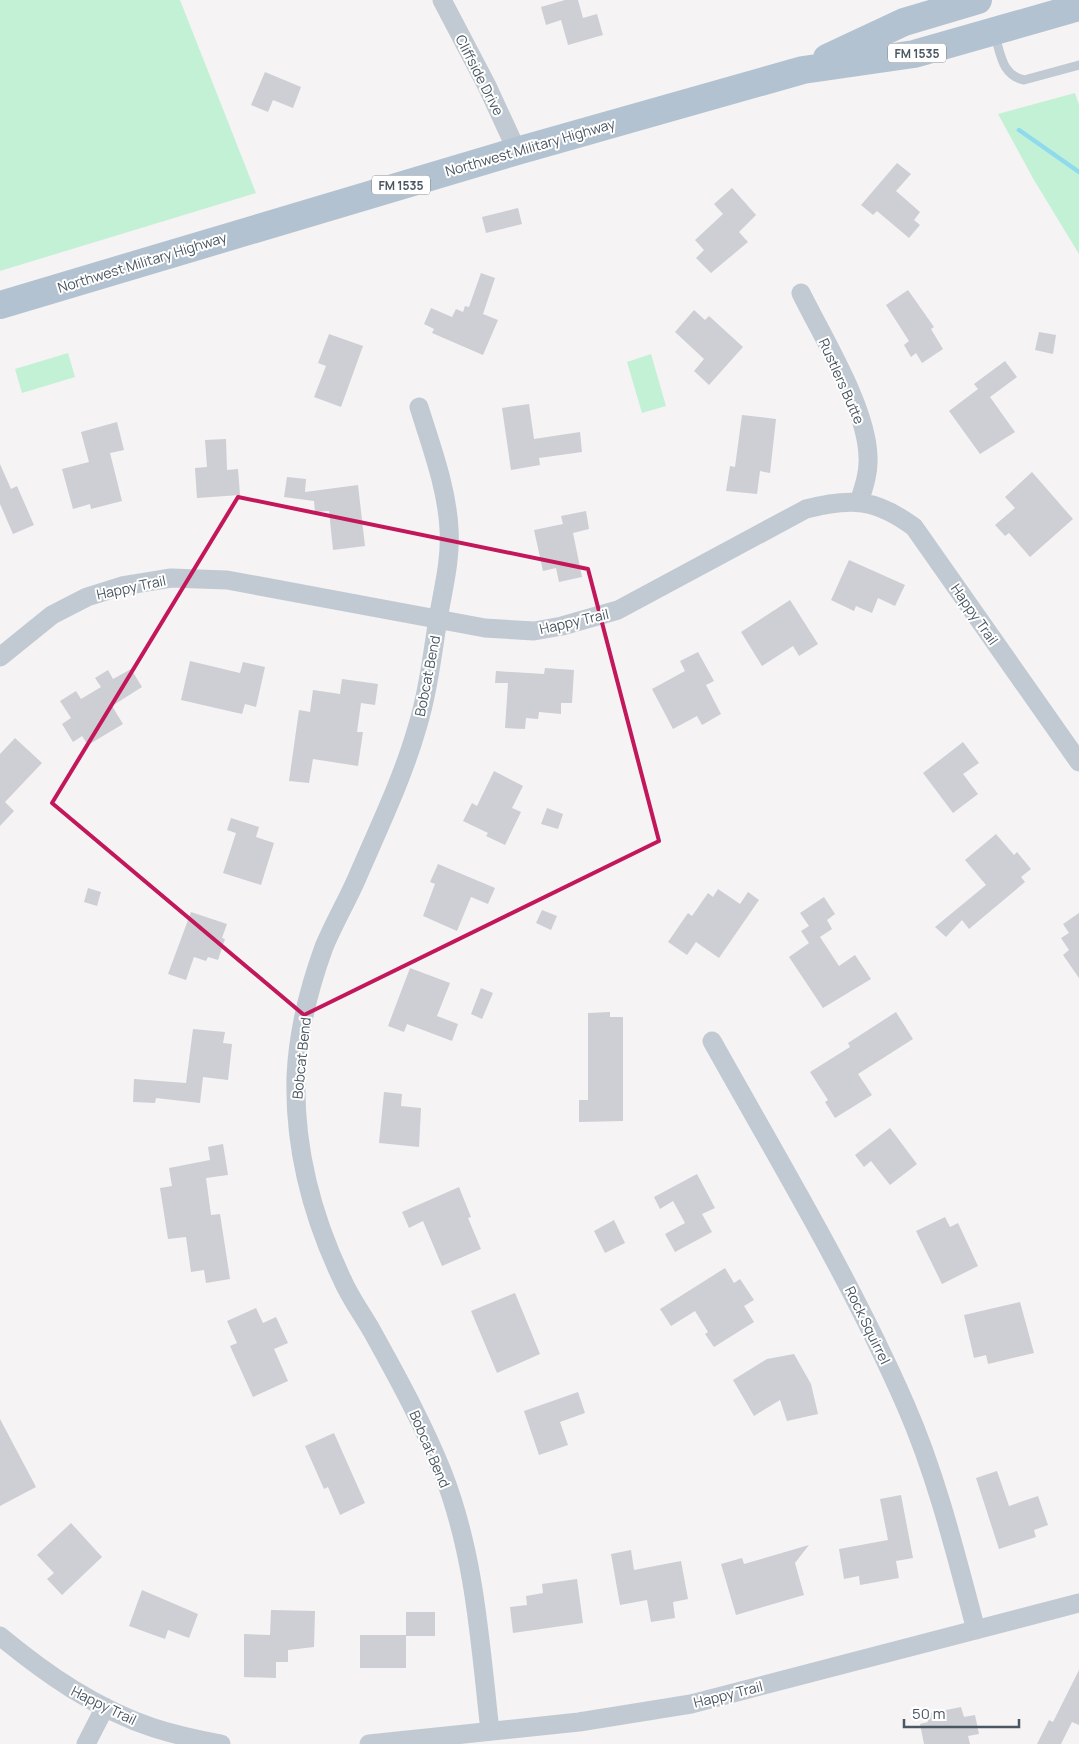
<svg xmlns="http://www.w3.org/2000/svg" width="1079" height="1744" viewBox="0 0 1079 1744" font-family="Manrope,sans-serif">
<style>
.green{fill:#c3f1d5}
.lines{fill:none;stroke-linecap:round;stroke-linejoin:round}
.stream{stroke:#90daee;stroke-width:4.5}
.building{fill:#cdcfd5}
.lane{stroke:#c1cad2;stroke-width:9}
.street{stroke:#c1cad2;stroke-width:19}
.primary{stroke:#b3c2d1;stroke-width:28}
.marked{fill:none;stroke:#c2185b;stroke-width:4;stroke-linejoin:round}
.labels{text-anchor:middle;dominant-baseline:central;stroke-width:4;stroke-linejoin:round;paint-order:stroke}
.shield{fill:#fff;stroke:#808990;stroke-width:1}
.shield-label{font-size:12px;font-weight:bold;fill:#4a5661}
.street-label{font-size:14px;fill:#4a5661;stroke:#fff}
</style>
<rect width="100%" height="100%" fill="#f5f3f3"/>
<path class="green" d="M0,0h180l76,193 -256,78z
M1075,93l4,12v149l-45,-74 -36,-66z
M68,353l7,24 -53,16 -7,-24z
M651,354l15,52 -24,7 -15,-51z"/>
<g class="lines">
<path class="stream" d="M1019,130l60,42"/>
</g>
<path class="building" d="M565,0h13l5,18 14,-4 6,21 -35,10 -7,-25 -15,5 -5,-18z
M265,72l36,15 -8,21 -20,-8 -5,12 -17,-7z
M897,163l14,11 -15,17 24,21 -6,8 6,5 -11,13 -32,-27 -4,4 -12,-10z
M732,188l24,27 -17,17 9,10 -37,31 -15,-15 8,-8 -9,-10 28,-26 -9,-10z
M518,208l4,16 -36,9 -4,-16z
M481,273l14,5 -12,36 15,6 -15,35 -51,-22 2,-4 -10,-5 7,-16 21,9 4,-8 7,3 2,-6 4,1z
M908,290l26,37 -3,2 12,20 -21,14 -6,-10 -5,4 -7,-12 5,-4 -23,-36z
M694,310l11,10 4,-4 34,31 -34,38 -15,-14 10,-12 -29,-27z
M1039,332l17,3 -3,19 -18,-4z
M329,334l34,12 -22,61 -27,-10 12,-31 -8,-3z
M1005,361l12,16 -27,20 25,35 -35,22 -31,-43 29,-22 -4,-5z
M529,404l5,35 46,-7 2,20 -43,6 1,7 -29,5 -9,-62z
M742,415l34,4 -6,54 -10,-2 -3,23 -31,-3 4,-25 5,1z
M117,422l7,28 -14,3 12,48 -31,8 -1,-5 -17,5 -11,-40 27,-7 -8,-30z
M226,439l1,31 11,-1 2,26 -43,3 -2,-30 12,-1 -2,-27z
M0,464l11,25 6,-3 17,39 -21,9 -13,-30z
M1032,472l41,47 -43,38 -21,-24 -4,3 -10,-11 20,-17 -10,-11z
M287,477l19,2 -1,13 53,-7 7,61 -32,4 -4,-39 -14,1 -1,-11 -30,-4z
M586,511l3,18 -16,4 9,44 -23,5 -3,-14 -13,3 -9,-41 29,-6 -2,-8z
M849,560l56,25 -10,21 -17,-8 -6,15 -16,-7 -2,5 -23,-11z
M790,600l28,44 -19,12 -6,-10 -31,20 -21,-34z
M698,652l16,29 -8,4 15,29 -19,11 -5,-9 -24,13 -21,-40 33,-18 -5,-10z
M190,661l50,12 3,-11 22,5 -9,40 -11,-3 -3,10 -61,-14z
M545,668l29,2 -2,33h-11v11l-22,-2 -1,7 -12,-1 -1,11 -20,-1 3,-45h-13l1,-12 48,3z
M131,669l11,18 -30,19 11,18 -35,21 -6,-9 -9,6 -11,-18 9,-6 -11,-17 16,-10 5,8 20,-12 -6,-9 13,-8 5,9z
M342,679l36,5 -3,21 -14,-2 -4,29h6l-5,34 -45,-7 -4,24 -20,-2 10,-71 11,2 3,-22 27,4z
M15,738l27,25 -37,39 9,9 -14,15v-72z
M963,742l16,21 -16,11 15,20 -25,19 -30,-40z
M494,771l29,15 -11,22 9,4 -16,33 -19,-9 2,-3 -25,-12 9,-18 5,3z
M547,808l16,6 -5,15 -17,-5z
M231,818l28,9 -3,10 18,6 -13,42 -38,-12 13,-40 -9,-3z
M996,834l18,21 3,-3 14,17 -10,8 4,5 -56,47 -7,-9 -16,17 -11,-10 51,-42 -21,-25z
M438,864l57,24 -7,16 -17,-7 -14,34 -34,-15 12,-32 -5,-2z
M88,888l13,4 -4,14 -13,-4z
M718,889l22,15 8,-12 11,8 -40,58 -23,-16 -9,13 -19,-13 20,-29 4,3 16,-23 5,4z
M824,897l11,17 -8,6 5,9 -12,8 19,29 16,-11 16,24 -48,29 -34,-51 20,-14 -8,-12 8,-5 -9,-13z
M542,910l15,6 -6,14 -15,-7z
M191,912l36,12 -5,14 3,1 -7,21 -10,-3 -2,4 -12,-4 -8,23 -18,-6z
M1079,913v65l-16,-23 6,-5 -8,-12 8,-5 -6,-9z
M410,968l40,15 -13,33 21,8 -6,17 -45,-17 -3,8 -16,-6z
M481,988l12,5 -11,26 -11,-5z
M610,1012v5h13v104l-44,1v-22h9v-87z
M896,1012l17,27 -55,35 14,21 -37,23 -10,-16 3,-2 -18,-28 40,-25 -2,-4z
M193,1029l32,3 -2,11 9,1 -4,36 -25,-3 -3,26 -44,-5 -1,5 -22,-1 1,-23 52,4z
M384,1092l18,2 -1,12 20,2 -2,39 -40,-4z
M890,1128l27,36 -27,21 -19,-24 -7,6 -9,-12z
M223,1144l5,31 -22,3 5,37 9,-1 10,65 -24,4 -2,-13 -13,2 -5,-35 -18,2 -8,-51 12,-2 -3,-18 41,-8 -2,-13z
M697,1174l18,34 -13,6 10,18 -37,20 -10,-18 20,-11 -12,-22 -13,8 -6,-12z
M459,1187l12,30 -3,1 13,31 -39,17 -19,-45 -14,7 -7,-16z
M945,1217l5,10 8,-4 20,43 -36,18 -26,-53z
M614,1220l11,23 -20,10 -11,-22z
M725,1268l9,15 6,-4 14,21 -10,6 10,16 -40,25 -9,-13 3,-2 -13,-21 -24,15 -11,-17z
M515,1293l25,61 -43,19 -26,-62z
M1020,1302l14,51 -46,11 -2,-9 -12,3 -10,-43z
M256,1308l7,15 13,-6 12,26 -14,6 14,32 -35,16 -23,-51 7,-3 -10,-22z
M794,1354l17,30 7,30 -31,7 -7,-21 -26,16 -21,-36 34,-21z
M578,1392l7,21 -25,9 8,23 -29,10 -15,-44z
M0,1419l36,68 -36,19z
M334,1433l31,70 -25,12 -12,-28 -4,2 -19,-43z
M997,1471l12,35 29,-10 10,29 -14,5 2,7 -37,12 -23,-71z
M901,1495l12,63 -17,3 3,17 -39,7 -1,-9 -15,3 -5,-30 49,-9 -8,-41z
M71,1523l31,34 -40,38 -15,-16 7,-6 -17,-18z
M809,1545l-14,18 9,32 -68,20 -15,-51 21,-6 2,6z
M631,1550l3,20 47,-9 7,38 -15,3 2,16 -24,4 -4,-22 -27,5 -9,-51z
M577,1579l6,44 -70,10 -3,-26 17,-2 -1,-9 17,-3 -1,-9z
M142,1590l56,24 -9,24 -21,-8 -3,9 -36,-13z
M271,1610l44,1 -1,36 -26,3v12h-12v16l-32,-1v-43l26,1z
M406,1612h29v24h-29z
M360,1635h46v33h-46z
M1079,1670v55l-7,-3 -11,22h-24l12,-24 4,2z
M961,1707l3,10 11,-2 4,19 -11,2 2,8h-46l-4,-20 8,-2 -2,-8z"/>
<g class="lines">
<path class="lane" d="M994,33c7,20 7,42 30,47l55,-15"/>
<path class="street" d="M442,0l45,86 30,65
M801,293c22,45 66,115 67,164 1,15 -4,30 -9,45
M419,407c12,39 28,81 30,122 2,31 -6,60 -11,90 -6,37 -10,73 -21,109 -15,52 -39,101 -60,150 -10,23 -23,45 -33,69 -15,41 -26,86 -28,129 -2,70 16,140 46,203 8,19 21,36 31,54 25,45 50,91 69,138 33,83 38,172 48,260
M0,657l52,-42 35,-18 35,-11 49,-8 56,2 258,48 49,3 28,-5 56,-16 188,-101c45,-12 70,-10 108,18l165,235
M712,1041c67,120 139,239 194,365 31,71 50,149 70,224
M0,1636c46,38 96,73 154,92 22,7 45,12 67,16
M86,1744l19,-37
M369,1744l210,-22 112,-18 388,-101"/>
<path class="primary" d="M827,58l77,-36 74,-22
M0,305l517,-154 286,-81 111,-16 165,-47"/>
</g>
<path class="marked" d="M238,497l350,72 71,272 -355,174 -252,-212z"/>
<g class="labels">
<g class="shield">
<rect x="888" y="43.5" width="58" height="19" rx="4"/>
<rect x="372" y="175.5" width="58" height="19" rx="4"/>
</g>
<g class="shield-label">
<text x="917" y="53">FM 1535</text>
<text x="401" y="185">FM 1535</text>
</g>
<g class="street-label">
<text transform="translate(480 75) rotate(63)">Cliffside Drive</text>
<text transform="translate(530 147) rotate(-16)">Northwest Military Highway</text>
<text transform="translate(142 262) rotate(-17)">Northwest Military Highway</text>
<text transform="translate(842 381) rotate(66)">Rustlers Butte</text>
<text transform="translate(131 587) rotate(-12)">Happy Trail</text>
<text transform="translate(975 614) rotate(55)">Happy Trail</text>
<text transform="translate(574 621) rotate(-13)">Happy Trail</text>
<text transform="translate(427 676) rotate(-79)">Bobcat Bend</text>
<text transform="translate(301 1058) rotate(-84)">Bobcat Bend</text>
<text transform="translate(868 1325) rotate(64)">Rock Squirrel</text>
<text transform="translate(430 1449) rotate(67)">Bobcat Bend</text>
<text transform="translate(728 1694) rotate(-14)">Happy Trail</text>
<text transform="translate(104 1705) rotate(26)">Happy Trail</text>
</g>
</g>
<path d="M904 1719v8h115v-8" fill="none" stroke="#4a5661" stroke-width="2.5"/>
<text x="912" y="1719" font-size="15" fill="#4a5661" stroke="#ffffff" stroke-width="4" paint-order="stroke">50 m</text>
</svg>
